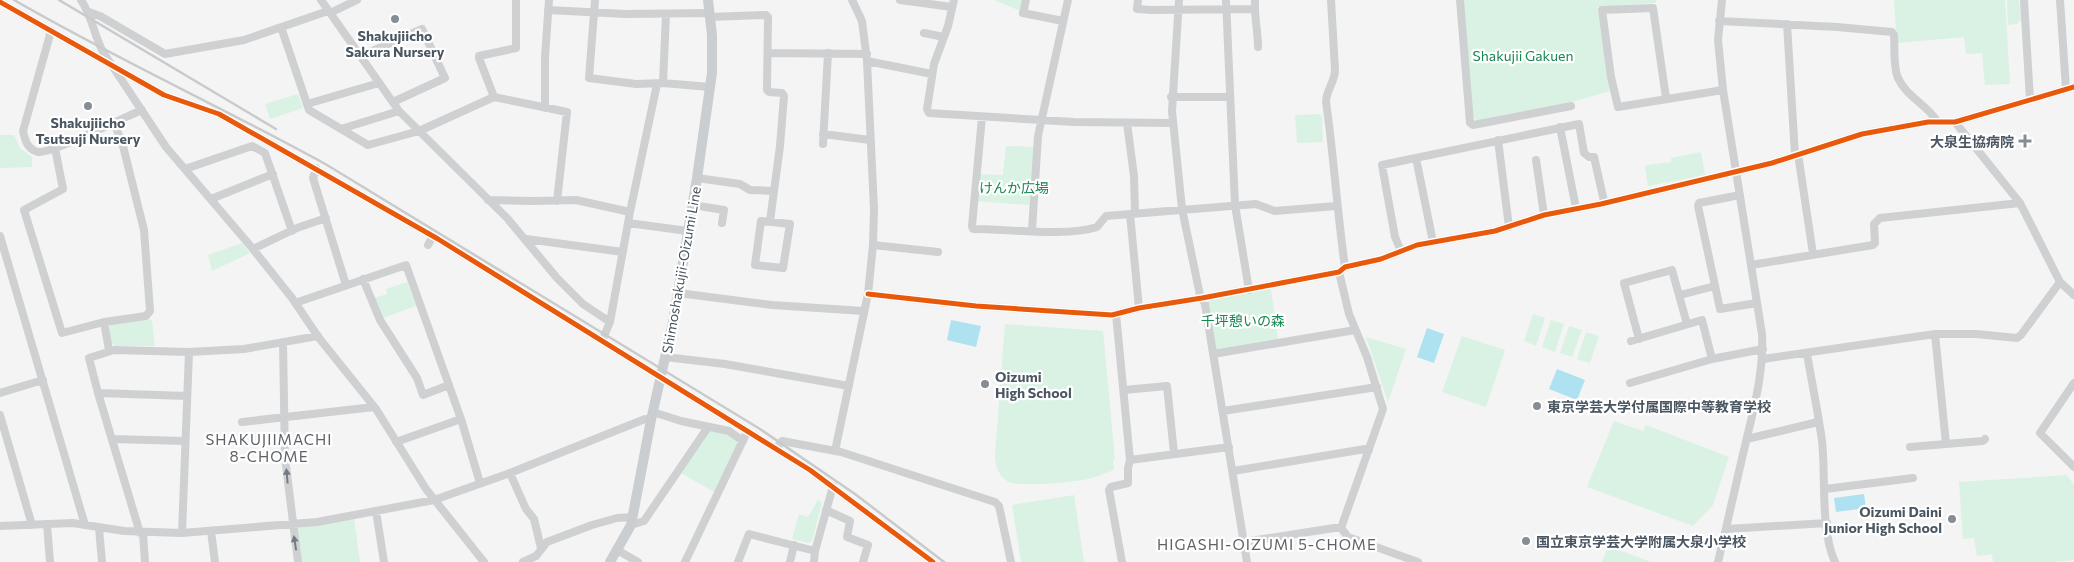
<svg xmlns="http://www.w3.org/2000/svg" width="2074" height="562" viewBox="0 0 2074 562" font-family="Commissioner,'Noto Sans JP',sans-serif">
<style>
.green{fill:#d9f2e3}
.water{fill:#aee2f0}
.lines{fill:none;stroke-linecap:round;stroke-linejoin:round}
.minor{stroke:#ced0d2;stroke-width:8}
.major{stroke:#caced1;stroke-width:10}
.rail{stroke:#c9cacc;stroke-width:2.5}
.cycleway-casing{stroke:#fff;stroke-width:8}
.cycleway{stroke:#e8590c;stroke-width:5}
.oneway{fill:#727b83}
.poi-dot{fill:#868d94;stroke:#fff;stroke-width:2}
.labels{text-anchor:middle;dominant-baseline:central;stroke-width:4.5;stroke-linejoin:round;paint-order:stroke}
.poi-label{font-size:14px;font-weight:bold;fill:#4a5661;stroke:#fff;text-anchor:start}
.park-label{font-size:14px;fill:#17864f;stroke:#fff}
.street-label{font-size:14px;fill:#4a5661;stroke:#fff}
.neighbourhood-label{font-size:15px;letter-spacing:1px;fill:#5f6368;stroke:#fff}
</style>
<rect width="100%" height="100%" fill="#f4f4f4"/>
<path class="green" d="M994,0h28l-1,7 -3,3z
M1463,0h193v3l-59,4 13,84 -35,10 -98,19 -4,-2z
M1894,0h111l5,84 -25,1 -3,-32 -16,1 -2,-17 -67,6z
M2007,0h12l2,20 -4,4 -9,1z
M298,94l5,14 -33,11 -5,-15z
M1319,114l3,2 1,26 -26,1 -2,-28z
M14,135l6,13 12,9v10l-32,1v-33z
M1006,146l29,1 -6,58 -52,-4 2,-27 24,1z
M1701,152l4,23 -57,11 -3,-18 2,-3 24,-3v-4z
M242,243l8,10 -38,18 -4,-16z
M407,282l9,24 -33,12 -9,-20 13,-4 -1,-5z
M1271,289l7,51 -62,10 -8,-50z
M1533,314l12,4 -9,28 -12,-5z
M152,320l3,26h-40l-4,-4 -2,-18z
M1551,320l13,4 -9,28 -13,-5z
M1005,324l98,7 12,128 -2,1 1,10c-9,3 -17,7 -26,9 -15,3 -69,9 -81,2 -9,-6 -12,-16 -12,-27z
M1569,326l13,4 -10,27 -12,-4z
M1586,332l13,4 -9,27 -13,-4z
M1462,336l43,14 -19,57 -44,-15z
M1366,337l40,12 -18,53z
M1614,421l29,10 3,-6 83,32 -16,48 -20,21 -106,-39z
M709,431l18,2 10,7 1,3 -24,49 -33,-19z
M2067,475l7,10v75l-23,2h-58l-1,-8 -15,2 -3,-18 -11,1 -4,-57z
M1074,495l10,67h-63l-9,-57z
M818,500l4,3 -10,38 -4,2 -16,-4 7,-25 9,3z
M354,519l6,43h-60l-4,-30 3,-4z
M1608,546l43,16h-49z"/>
<path class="water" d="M951,320l30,6 -5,21 -29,-7z
M1427,328l17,6 -10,29 -17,-6z
M1557,369l28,11 -8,20 -28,-11z
M1864,494l2,14 -30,4 -2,-14z"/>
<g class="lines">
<path class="minor" d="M81,0c11,16 13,35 22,52l63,95 87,102 39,49 27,40 57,71 50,80 58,73
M321,0l78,111 108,107 50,60 26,26 27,18
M516,0v48l-37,8v2l15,39 73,15 -10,89
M595,0l-6,78 47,6 27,-1 47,4
M900,0l52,7
M954,0l-6,26 -14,38 -7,45 2,4 145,9 99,1
M1026,0l-3,13 40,8
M1138,0l-1,9 15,1 103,-1
M1179,0l-7,111 10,98 18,86 5,9 42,258
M1226,0l9,205 14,85
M1255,0c-1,16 3,31 3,47
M1331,0l4,70c0,12 -9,20 -9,32 8,55 11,110 19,165
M1460,0l10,123 3,2 98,-19
M2024,0l6,100
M2060,0l6,89
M0,2l164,93 55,19 219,125 372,231 123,92
M548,10l78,4 83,-1
M89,12l11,4 65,38 79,-14 84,-29
M330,13l27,-13
M709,17l57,-2 2,2 -1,73 2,2 13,1 2,3 -4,50 -10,75
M1719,21l118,6 55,5 2,3c1,13 -1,32 4,43 8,18 29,27 39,43
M1787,24l8,131
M281,27l28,83 59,35 51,-14 75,-34
M51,31l-28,100c2,9 4,18 15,21 14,2 86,-35 104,-42
M924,33l20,4
M768,53l99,1
M361,56l61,-27 23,49 -52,24
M867,61l65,13
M663,83l3,-69
M1171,97h58
M1666,98l-13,-90 -51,2 9,67 7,30 105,-17
M307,104l72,-21
M545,108v-51l4,-57
M982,117l-10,109 1,3c35,0 93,8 124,-2l9,-11 150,-12 19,7 61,-5
M1955,122l65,81 40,79 14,13
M1127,123l7,53 1,37
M1560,127l16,81
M341,129l58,-18
M823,134l47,6
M1498,140l11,87
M823,144l5,-91
M55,148l8,41 -39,21 38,123 42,-11 42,-6 4,-5 -6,-81 -21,-84 -9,-24
M1798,154l15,100
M1416,158l17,84
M1536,160l8,55
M316,168l-3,10 33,107
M185,169l67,-23 13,7 27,78
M697,178l43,6 10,6 23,1
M1740,195l-41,8 -1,3 22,103 37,-6
M211,199l62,-25
M488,200l45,1 43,-1 54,12
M693,205l31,5 -2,13
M1130,214l9,94
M761,221l29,3 -7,44 -28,-3z
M628,223l60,8
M1032,230l6,-94 30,-136
M0,236l85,289
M526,239l97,13
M428,245l5,-9
M873,245l65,7
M253,249l44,-21 29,-10
M1401,251l-6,-14 -13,-72 197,-41 5,29 5,4h5l10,44
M1751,265l122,-20 2,-2 -1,-19 6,-6 140,-15
M1339,272l10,42 18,43 16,52 -42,119
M363,279l17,41 37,58 6,17 26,-10
M678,293l94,12 92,6
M868,294l108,12 136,9 27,-7 63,-10 137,-26 6,-5 36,-8 36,-14 78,-14 49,-16 57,-11 171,-41 90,-29 66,-12h27l119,-35
M1680,295l35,-9
M295,303l111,-38 55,154 19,64
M1116,314l14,146 -2,8v15l-17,4 -2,3 13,72
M104,322l5,28
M1935,334l11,110 37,-3 2,-2
M1639,339l-15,-56 48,-13 15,54
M602,341l8,-19 20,-110 27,-128
M1631,341l71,-21 10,39
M283,343l2,115 13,104
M1213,354l142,-24
M1807,354c5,29 11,58 15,87 4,35 -2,89 13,121
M665,357l60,7 124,22
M1763,359l172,-25h41l41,4 4,-3 39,-53
M1630,383l82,-24 51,-10
M2074,383l-34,50 34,34
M1124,390l43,-4 7,67
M0,393l43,-13
M98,393l89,3
M1223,411l154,-24
M653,412l28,9 48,10 14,10
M0,415l32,110
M242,422l132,-15
M112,439l73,2
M1747,439l71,-17
M396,442l65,-23
M1910,447l36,-3
M776,449l6,-8 59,11 154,50 4,4 12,56
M835,451l33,-157 5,-49 1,-36 -7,-148 -5,-40 -10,-21
M1130,460l99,-13
M1233,471l132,-22 4,1
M510,473l16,36 8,10 7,29
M1825,489l88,-11
M826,510l24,11 -3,16 21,8 -5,17
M376,511l8,51
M47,524l3,38
M631,525l13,-4 64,-94
M0,526l73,-3 51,8 58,2 135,-11 117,-22 76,-27 135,-54 6,1
M99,528l3,34
M1341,528l7,9 70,25
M1726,529l101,-6
M211,531l4,31
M140,533l-42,-140 -9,-35 25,-8 75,2 55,-3 74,-13
M143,533l2,29
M182,533l7,-181
M1244,542l90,-14h7
M617,550l21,12
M523,562l13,-6 11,-14 45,-17 25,-7 16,-1
M685,562l62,-130
M738,562l11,-28 66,17
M790,562l4,-17
M814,562l1,-11 18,-65
M1718,562c9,-37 17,-74 26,-112 9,-39 20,-76 18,-116l-39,-244 -5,-50 4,-40"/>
<path class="major" d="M610,562l21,-37 20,-105 22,-98 24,-144 15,-105v-38l-4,-35"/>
<path class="rail" d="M14,0c102,59 210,108 313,165l433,264 95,65 89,68
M59,0l217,129"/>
<g class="cycleway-casing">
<path id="cycleway" d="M0,2l164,93 55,19 219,125 372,231 123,92
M868,294l108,12 136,9 27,-7 63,-10 137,-26 6,-5 36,-8 36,-14 78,-14 49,-16 57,-11 171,-41 90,-29 66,-12h27l119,-35"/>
</g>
<use href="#cycleway" class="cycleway"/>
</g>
<defs><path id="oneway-solid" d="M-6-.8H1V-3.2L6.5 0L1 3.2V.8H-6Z" transform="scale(1.25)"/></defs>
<g class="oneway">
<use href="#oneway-solid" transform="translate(287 476) rotate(-95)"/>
<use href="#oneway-solid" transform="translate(295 543) rotate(-99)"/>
</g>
<g class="poi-dot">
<circle cx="395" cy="19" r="5"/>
<circle cx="88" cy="106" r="5"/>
<path d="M2022.5 133.5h5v5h5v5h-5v5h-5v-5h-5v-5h5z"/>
<circle cx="985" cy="384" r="5"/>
<circle cx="1537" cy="406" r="5"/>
<circle cx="1952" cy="519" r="5"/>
<circle cx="1526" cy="541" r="5"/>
</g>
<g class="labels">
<g class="poi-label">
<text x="395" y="35" text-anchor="middle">Shakujiicho<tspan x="395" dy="16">Sakura Nursery</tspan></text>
<text x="88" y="122" text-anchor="middle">Shakujiicho<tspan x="88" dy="16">Tsutsuji Nursery</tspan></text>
<text x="2014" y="141" text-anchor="end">大泉生協病院</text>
<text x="995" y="376">Oizumi<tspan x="995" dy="16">High School</tspan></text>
<text x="1547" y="406">東京学芸大学付属国際中等教育学校</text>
<text x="1942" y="511" text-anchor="end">Oizumi Daini<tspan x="1942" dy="16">Junior High School</tspan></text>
<text x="1536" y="541">国立東京学芸大学附属大泉小学校</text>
</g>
<g class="park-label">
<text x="1523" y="55">Shakujii Gakuen</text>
<text x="1014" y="187">けんか広場</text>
<text x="1243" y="320">千坪憩いの森</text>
</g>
<g class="street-label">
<text transform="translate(681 270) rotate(-80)">Shimoshakujii-Oizumi Line</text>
</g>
<g class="neighbourhood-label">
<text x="269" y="439">SHAKUJIIMACHI<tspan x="269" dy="17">8-CHOME</tspan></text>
<text x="1267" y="544">HIGASHI-OIZUMI 5-CHOME</text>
</g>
</g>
</svg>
